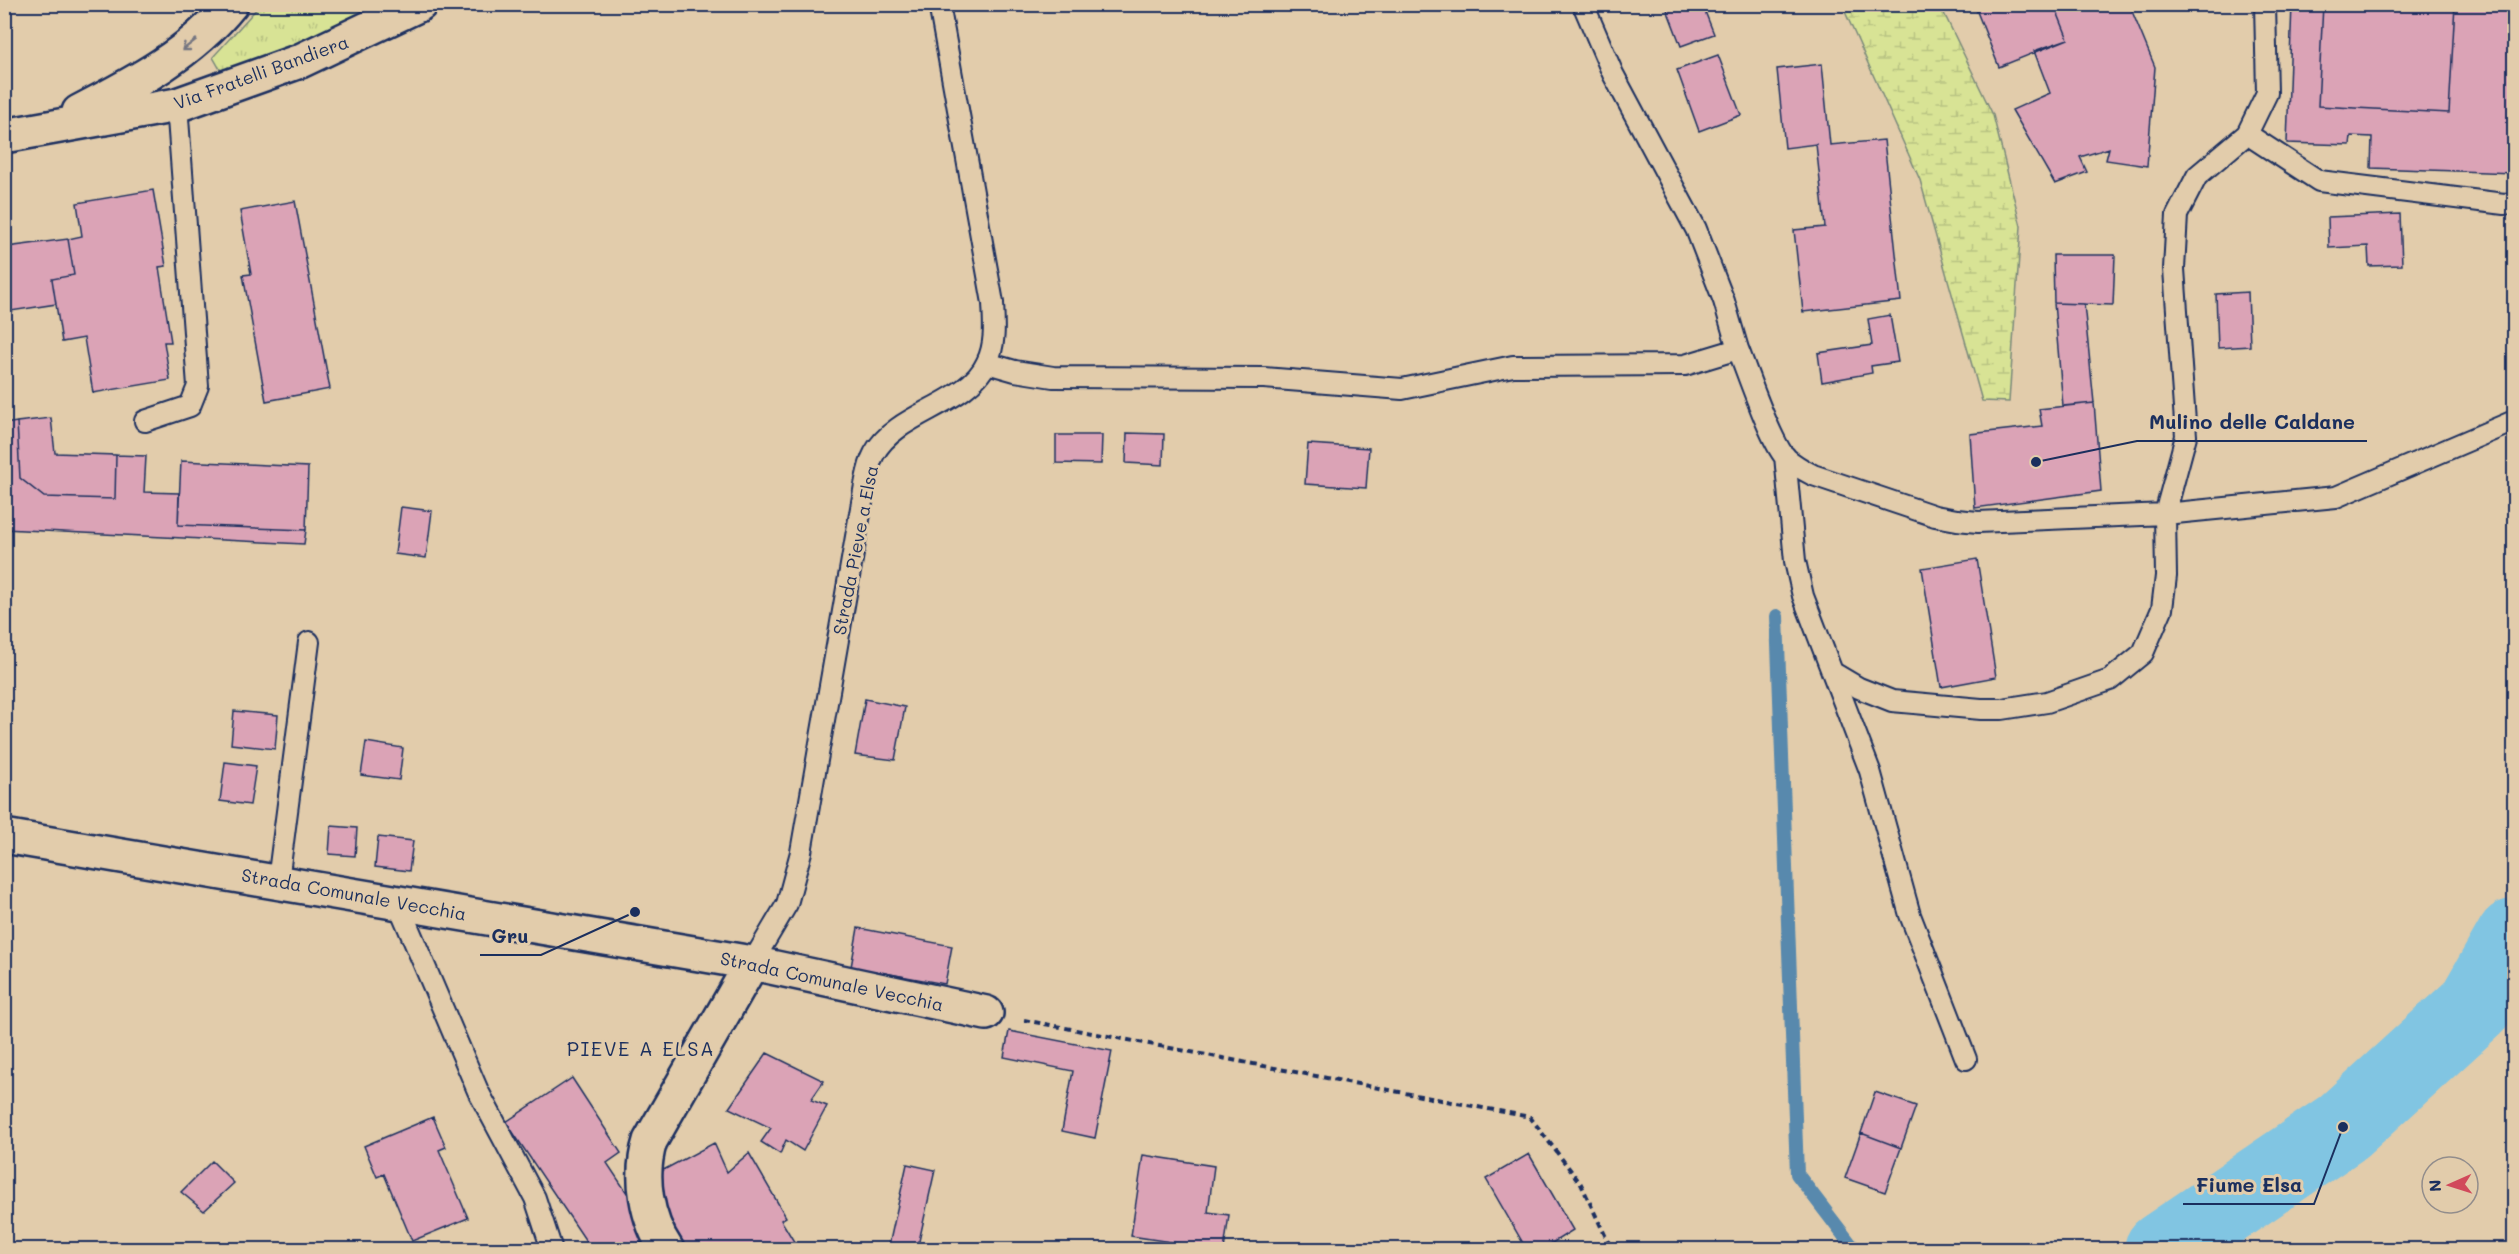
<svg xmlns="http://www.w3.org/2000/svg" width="2519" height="1254" viewBox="0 0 2519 1254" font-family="Mali,sans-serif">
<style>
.grass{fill:url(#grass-tufts);stroke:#7a897a;stroke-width:1.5}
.wetland{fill:url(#wetland-marsh);stroke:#7a897a;stroke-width:1.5}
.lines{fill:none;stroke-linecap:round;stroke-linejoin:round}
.stream{stroke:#5889ad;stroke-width:14}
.river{stroke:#81c5e2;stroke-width:76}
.building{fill:#dba3b6;stroke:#1b2f5e;stroke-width:1.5}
.lane-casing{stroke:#1b2f5e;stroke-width:24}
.street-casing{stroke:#1b2f5e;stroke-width:38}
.secondary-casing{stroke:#1b2f5e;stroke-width:38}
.path{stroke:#1b2f5e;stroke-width:4;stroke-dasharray:6 4.5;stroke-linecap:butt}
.lane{stroke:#e2ccab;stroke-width:20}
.street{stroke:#e2ccab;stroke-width:33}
.secondary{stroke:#e2ccab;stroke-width:33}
.oneway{stroke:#757681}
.labels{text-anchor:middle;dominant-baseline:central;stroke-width:6;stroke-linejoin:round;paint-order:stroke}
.street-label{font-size:18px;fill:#1b2f5e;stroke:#e2ccab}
.neighbourhood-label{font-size:20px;letter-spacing:1.5px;fill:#1b2f5e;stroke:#e2ccab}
.leader{fill:none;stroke:#1b2f5e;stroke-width:2}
.callout-dot{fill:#1b2f5e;stroke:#e2ccab;stroke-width:2}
.callout-label{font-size:20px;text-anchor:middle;font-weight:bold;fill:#1b2f5e;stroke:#e2ccab;stroke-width:6;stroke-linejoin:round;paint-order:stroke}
</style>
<defs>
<pattern id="grass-tufts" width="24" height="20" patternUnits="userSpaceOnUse" patternTransform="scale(1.5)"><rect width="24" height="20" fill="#d8e395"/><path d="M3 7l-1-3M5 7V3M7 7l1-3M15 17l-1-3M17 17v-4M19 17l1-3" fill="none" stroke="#b9c383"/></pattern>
<pattern id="wetland-marsh" width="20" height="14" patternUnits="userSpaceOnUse" patternTransform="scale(1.5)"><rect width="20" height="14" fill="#d8e395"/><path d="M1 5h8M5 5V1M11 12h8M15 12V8" fill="none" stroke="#b9c383"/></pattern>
</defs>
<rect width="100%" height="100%" fill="#e2ccab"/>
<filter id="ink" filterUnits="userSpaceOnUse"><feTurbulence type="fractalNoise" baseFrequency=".0167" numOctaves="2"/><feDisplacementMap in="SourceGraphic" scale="12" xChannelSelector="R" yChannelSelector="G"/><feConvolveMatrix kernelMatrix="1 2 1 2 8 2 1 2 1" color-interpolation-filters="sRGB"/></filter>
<g filter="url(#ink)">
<path class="grass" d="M260,5h123l-35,21 -127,45 -8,-14z"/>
<path class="wetland" d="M1842,5h98l53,110 28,111 -12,176 -27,-1 -62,-221z"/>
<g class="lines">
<path class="stream" d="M1777,616l20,558 58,76"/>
<path class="river" d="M2162,1250l181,-123 131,-120 40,-70"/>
</g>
<path class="building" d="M1665,4h37l12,30 -33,12z
M1974,4h80l14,35 -69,28z
M2054,4h75l26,63 -8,99 -41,-6 3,-12 -29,9 7,15 -32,12 -43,-74 38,-17 -16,-42 34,-12z
M2292,4h31l-5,102 131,7 6,-109h59v169l-143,-5 1,-31 -21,-1 -1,9 -63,-2z
M2323,4h132l-6,109 -131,-7z
M1718,55l23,60 -42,16 -22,-61z
M1822,64l8,81 54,-5 17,161 -98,11 -9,-82 31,-3 -9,-83 -31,4 -8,-79z
M153,190l13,76 -7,1 12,75h-7l6,38 -77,13 -9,-55 -22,4 -10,-63 22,-4 -6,-36 14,-3 -5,-33z
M295,201l35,188 -64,12 -23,-126 8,-1 -11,-63z
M2400,214l2,51 -33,1 -1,-20 -39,2 -1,-31z
M68,239l6,36 -22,4 4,25 -45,7 -2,-16 -5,1v-37h5l-2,-12z
M2053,255h62l-2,50 -59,-2z
M2248,292l2,54 -32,2 -2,-54z
M2054,303l30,1 10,99 -31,3z
M1890,315l8,47 -27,4 1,7 -50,9 -4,-29 54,-8 -4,-26z
M2094,403l7,88 -126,17 -5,-74 72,-8 -3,-17z
M51,418l4,35 61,2 -1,44 -71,-2 -24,-19 -3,-56z
M17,422l3,56 24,19 71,2 1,-44 30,1 -2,36 35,1 -1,32 128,5 -2,14 -300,-15v-105z
M1127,433l37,1 -1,31 -37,-2z
M1056,435h46l-1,29 -45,-1z
M1308,444l61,4 -3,40 -61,-4z
M181,461l127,6 -2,63 -128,-5z
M401,507l31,4 -6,47 -31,-4z
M1977,559l19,118 -55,10 -19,-119z
M865,699l40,8 -10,53 -40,-5z
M234,711l44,4 -3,34 -44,-5z
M366,742l37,6 -4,32 -38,-5z
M225,762l31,4 -6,39 -30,-4z
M331,826l26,2 -2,28 -26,-2z
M378,837l35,4 -4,30 -34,-4z
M858,928l94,18 -7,38 -94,-17z
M1009,1031l103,20 -17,87 -33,-7 11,-60 -69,-14z
M767,1053l57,28 -13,19 16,6 -24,45 -17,-11 -6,14 -19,-12 10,-14 -42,-20z
M572,1078l49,75 -14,10 42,63 -3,13 -16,11h-38l-86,-128z
M1875,1092l41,14 -15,42 -40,-15z
M433,1117l13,30 -7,3 29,68 -56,23 -28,-67 -7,3 -13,-31z
M1861,1133l40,15 -16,44 -40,-14z
M714,1143l13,29 22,-19 37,64 -5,3 18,30h-118l-27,-38v-37z
M1529,1154l44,76 -32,20h-14l-41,-71z
M1143,1155l71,11 -6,46 21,3 -5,35 -93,-14z
M212,1161l22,22 -30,28 -23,-19z
M907,1164l28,6 -18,80h-29z"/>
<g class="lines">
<g class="lane-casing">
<path id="lane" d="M1583,4l30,70 83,155 28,72 14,48
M2247,134l72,47 185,23 10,-1
M987,363l28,8 38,6 211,1 138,11 111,-23 172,-1 53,-16c10,25 32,91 47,108 8,7 18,13 28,18l122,41 22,4 21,2 187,-8 171,-17 178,-76
M145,421l45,-15 8,-20 -21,-281
M1785,456l10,105 8,35 67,175 40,144 56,144
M1832,672l27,16 33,13 89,8h21l45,-7 63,-22 33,-27 19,-44 4,-33 -1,-62 21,-78 -12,-167 3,-54 20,-39 50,-42 20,-41 -2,-89
M278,881l31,-239
M397,901l81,190 57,107 17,52
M752,963l35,-59 14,-52 64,-367c2,-10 4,-22 9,-31 22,-42 94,-49 113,-92 9,-18 7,-39 6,-59l-54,-299"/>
</g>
<g class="street-casing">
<path id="street" d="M4,836l748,127 234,50
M667,1250c-21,-31 -28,-74 -17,-109l102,-178"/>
</g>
<g class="secondary-casing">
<path id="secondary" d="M79,112c56,-29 112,-58 152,-108
M4,136l173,-31 123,-44 120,-57"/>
</g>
<path class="path" d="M1024,1020l506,97 51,67 31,66"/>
<use href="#lane" class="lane"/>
<use href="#street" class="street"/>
<use href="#secondary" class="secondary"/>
</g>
<defs><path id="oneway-shaft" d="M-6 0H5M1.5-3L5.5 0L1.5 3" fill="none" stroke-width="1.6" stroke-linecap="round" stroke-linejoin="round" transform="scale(1.5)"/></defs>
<use class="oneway" href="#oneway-shaft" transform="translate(189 45) rotate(142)"/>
</g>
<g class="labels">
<g class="street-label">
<text transform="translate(261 72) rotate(-20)">Via Fratelli Bandiera</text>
<text transform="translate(855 550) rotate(-79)">Strada Pieve a Elsa</text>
<text transform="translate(354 894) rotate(10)">Strada Comunale Vecchia</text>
<text transform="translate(832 981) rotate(12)">Strada Comunale Vecchia</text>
</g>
<g class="neighbourhood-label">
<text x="641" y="1048">PIEVE A ELSA</text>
</g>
</g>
<path class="leader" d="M2036 462L2137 441H2367M635 912L541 955H480M2343 1127L2314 1204H2183"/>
<g class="callout-dot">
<circle cx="2036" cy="462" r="6"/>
<circle cx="635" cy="912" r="6"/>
<circle cx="2343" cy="1127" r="6"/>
</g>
<g class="callout-label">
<text x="2252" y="429">Mulino delle Caldane</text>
<text x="510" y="943">Gru</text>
<text x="2249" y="1192">Fiume Elsa</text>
</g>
<rect width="2519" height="1254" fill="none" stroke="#e2ccab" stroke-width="24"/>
<rect x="12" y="12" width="2495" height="1230" fill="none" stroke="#1b2f5e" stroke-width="2" filter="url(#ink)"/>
<g transform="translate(2450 1185) rotate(267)"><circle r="28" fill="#e2ccab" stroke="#928d8c" stroke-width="1.5"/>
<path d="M0-4.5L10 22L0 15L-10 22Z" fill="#d1495b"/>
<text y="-9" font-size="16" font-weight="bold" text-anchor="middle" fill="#1b2f5e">N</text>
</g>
</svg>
